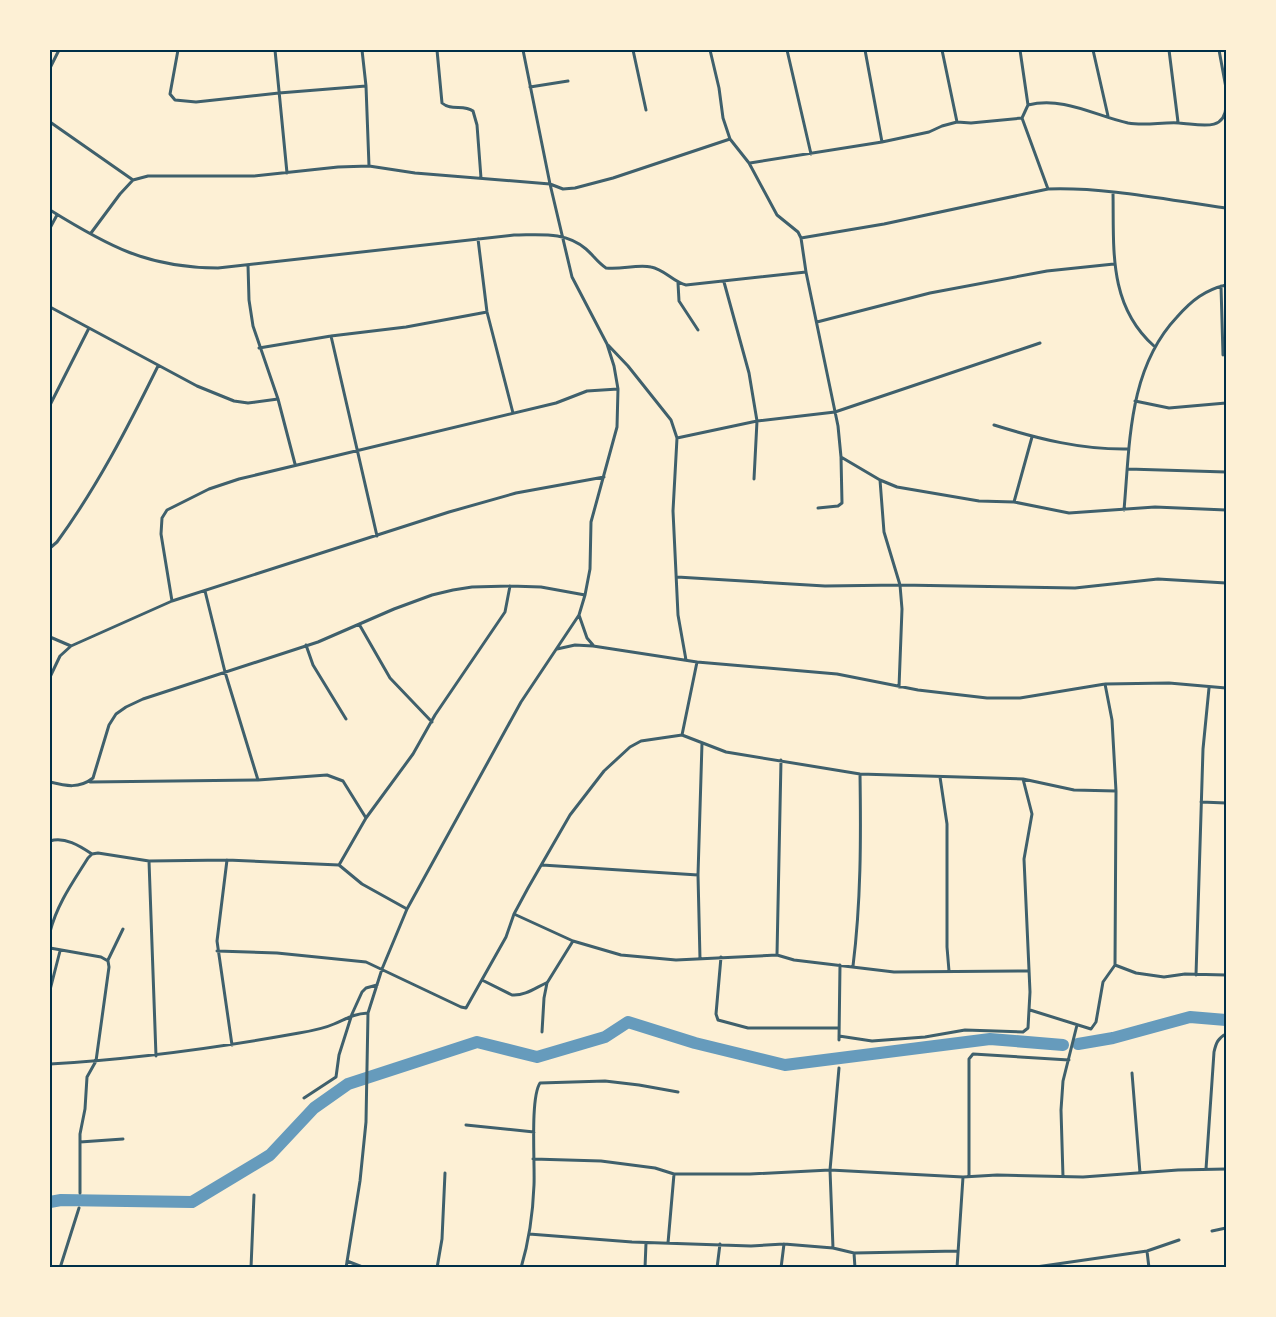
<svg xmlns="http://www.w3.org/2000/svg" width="1276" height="1317" viewBox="0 0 1276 1317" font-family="Montserrat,sans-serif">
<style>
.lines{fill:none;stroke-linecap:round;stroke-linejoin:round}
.river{stroke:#669bbc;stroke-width:12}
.minor{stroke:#3f606c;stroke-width:3}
.neatline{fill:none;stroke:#003049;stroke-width:2}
</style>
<rect width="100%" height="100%" fill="#fdf0d5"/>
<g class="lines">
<path class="river" d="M1078,1044l35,-6 77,-21 36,3
M50,1202l11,-2 131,2 78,-47 44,-47 34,-24 129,-42 60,15 68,-20 23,-15 67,21 90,22 205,-26 73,6"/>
<path class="minor" d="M178,50l-8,44 5,6 21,2 83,-9 87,-7
M275,50l12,123
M362,50l4,36 3,80
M437,50l5,53c9,8 22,1 31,8l4,14 4,53
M633,50l13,60
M710,50l9,38 4,30 7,21 19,24 28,52 21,17 3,6 5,34 32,154 3,31 1,46 -4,3 -20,2
M787,50l24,104
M865,50l17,92
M942,50l15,72
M1020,50l8,55 -6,13 26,71
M1093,50l15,66
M1169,50l9,72
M1219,50l7,38
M50,68l9,-18
M530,87l38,-6
M1028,105c35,-9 68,11 100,18 17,3 34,-1 51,0 19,1 46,10 47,-17
M50,122l83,58
M750,163l132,-21 47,-10 13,-6 15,-4 14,1 51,-5
M1113,193c1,56 -5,112 41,153
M50,210c58,36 98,58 168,58l296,-33c26,0 51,-4 72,14 7,6 12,14 20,19 15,2 31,-4 45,-1 13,2 22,15 35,18l120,-13
M50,228l7,-13
M91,233l29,-39 13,-14 15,-4h106l84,-9 31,-1 46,7 135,11 13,5 12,-1 38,-10 117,-39
M801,238l83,-14 164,-35c59,-2 120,11 178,19
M478,239l9,73 26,101
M248,265l1,35 4,26 25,73 17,65
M724,282l25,91 8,48 -3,58
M678,283l1,18 19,29
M1221,286l2,69
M50,307l147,79 37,15 14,2 30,-4
M817,322l113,-29 117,-22 67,-7
M331,336l46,200
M608,345l20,21 43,54 6,18 -4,73 5,104 8,45
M259,348l72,-12 75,-9 81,-15
M1135,401l34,7 57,-5
M50,405l39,-77
M994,425c45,14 88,25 135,24
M677,438l80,-17 78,-9 205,-69
M841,457l39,23 17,7 82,14 35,1 55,11 86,-6 71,3
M1128,469l98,3
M880,480l4,52 16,53 2,24 -3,78
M1014,502l18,-65
M1124,510c6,-67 4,-141 53,-193 15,-17 28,-27 49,-32
M50,548l7,-6c40,-55 71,-115 101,-176
M677,577l148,9 75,-1 175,3 83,-9 68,4
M205,591l20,81 33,108
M172,601l-11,-67 1,-16 5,-8 42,-21 30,-10 317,-76 31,-12 31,-2
M579,615l8,23 6,7
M359,624l31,54 42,44
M50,637l21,9
M306,645l7,20 33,54
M557,649l18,-4 18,1 104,16 140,12 81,16 69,8h33l85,-14 64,-1 57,5
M50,677l10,-21 11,-10 101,-45 277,-89 67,-19 88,-16
M682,735l15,-73
M940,777l7,47v123l2,24
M50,782c16,4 29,7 43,-4l16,-53 7,-11 10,-7 17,-8 175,-57 76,-33 38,-14 21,-5 19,-3 38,-1 31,1 44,8
M90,782l168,-2 69,-5 16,6 23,37
M1201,802l25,1
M50,841c14,-5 30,5 42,13
M227,860l-10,81 15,104
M149,861l7,195
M339,865l27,-47 47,-64 22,-39 70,-103 5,-26
M542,865l156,10
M514,914l59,27 48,14 55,5 101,-5 17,5 100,12 135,-1
M50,932c7,-28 23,-50 38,-74l4,-4 6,-1 51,8 78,-1 112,5 23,19 45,25
M50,948l51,9 7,4 1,6 -13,94 -9,16 -2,32 -5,25v59
M217,951l60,2 89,9 95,45 5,1 40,-71 8,-23 14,-26 42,-73 34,-44 26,-24 11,-6 41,-6 44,17 134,22 163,5 51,11 42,1
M777,955l4,-195
M721,957l-5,57 2,6 30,8h91
M700,959l-2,-84 4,-132
M108,960l15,-31
M1115,965l21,8 28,4 21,-3 41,1
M853,966c8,-64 8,-128 7,-192
M1196,975l7,-226 6,-61
M482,980l30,15c13,1 23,-7 34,-12
M50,990l10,-39
M1030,1010l61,19 5,-7 7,-40 12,-17 1,-174 -4,-71 -7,-36
M542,1032l2,-34 3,-15 26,-42
M839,1036l33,5 53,-4 40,-7 58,2 5,-4 2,-36 -6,-133 8,-45 -9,-35
M839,1040l1,-75
M50,1064c84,-5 166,-16 249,-31 12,-2 24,-4 35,-9 14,-6 19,-10 34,-11
M1132,1073l8,100
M304,1098l32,-21 3,-22 13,-41 10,-22 4,-4 11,-3
M466,1125l68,7
M80,1142l43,-3
M533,1159l68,2 54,7 19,6h76l80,-4 133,7 34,-2 86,2 95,-7 48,-1
M1206,1169l8,-117c2,-9 4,-14 12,-18
M969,1176v-117l4,-5 96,6
M1063,1177l-2,-67 2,-29 14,-56
M1212,1231l14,-3
M529,1234l103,8 119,4 33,-2 49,4 21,5 104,-2
M668,1243l6,-69
M833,1248l-3,-78 9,-102
M1147,1251l2,17
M854,1253l1,15
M347,1261l18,7
M60,1268l19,-60
M251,1268l3,-73
M346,1268l14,-87 6,-59 2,-109 14,-44 25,-60 114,-207 58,-87 6,-20 5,-26 1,-47 26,-95 1,-38 -4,-23 -7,-22 -35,-67 -22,-93 -27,-134
M437,1268l5,-29 3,-66
M521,1268c8,-27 12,-56 13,-83 1,-21 -4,-87 6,-102l65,-2 34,4 39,7
M645,1268l1,-25
M717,1268l3,-24
M781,1268l3,-24
M957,1268l6,-91
M1029,1268l118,-17 32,-11"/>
</g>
<rect width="1276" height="1317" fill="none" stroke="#fdf0d5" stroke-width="102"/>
<rect x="51" y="51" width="1174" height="1215" class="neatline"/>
</svg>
